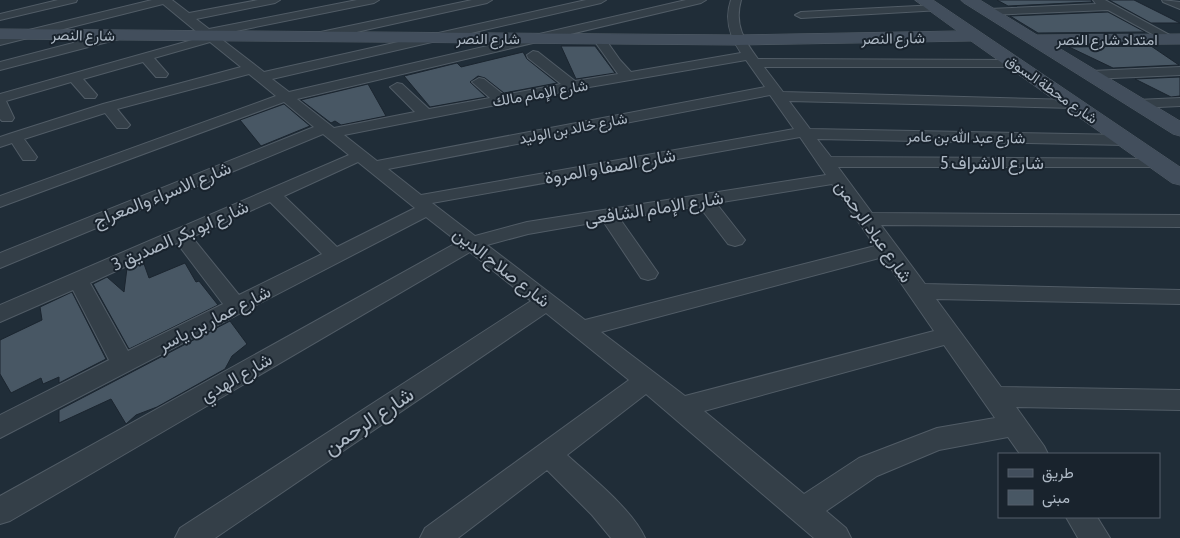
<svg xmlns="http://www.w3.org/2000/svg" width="1180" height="538" viewBox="0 0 1180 538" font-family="'Asap Condensed',Vazirmatn,sans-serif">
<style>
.building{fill:#485764;stroke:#1b252f}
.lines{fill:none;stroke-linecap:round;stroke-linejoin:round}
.street-casing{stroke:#515c66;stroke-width:2}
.secondary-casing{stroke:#515c66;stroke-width:1}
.street{fill:#343f48;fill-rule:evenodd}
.secondary{fill:#424e5c;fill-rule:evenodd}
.labels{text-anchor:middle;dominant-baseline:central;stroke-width:4;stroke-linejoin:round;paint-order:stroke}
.far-street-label{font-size:15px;fill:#aeb9c5;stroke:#19232d}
.street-label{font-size:18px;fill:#aeb9c5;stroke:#19232d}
.near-street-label{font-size:21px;fill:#aeb9c5;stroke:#19232d}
</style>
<rect width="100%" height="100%" fill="#202d38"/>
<path class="building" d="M997,0h94l1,2 -84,4z
M1109,0h25l46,23h-29z
M1108,12l37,20 -107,1 -28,-17z
M561,46h34l20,27 -39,6z
M1151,46l28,19 -66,3 -44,-21z
M523,52l4,7 30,24 -53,10 -19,-15 -7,-2 -8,6 16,15 -56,10 -26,-31 53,-13 4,4z
M1180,77v19l-9,1 -36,-18z
M368,84l18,32 -45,9 -6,-4 -4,2 -30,-23z
M284,104l26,22 -49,20 -21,-26z
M143,261l6,17 36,-15 11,19 3,-1 19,24 -89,44 -36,-65 14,-7 17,15 3,-24z
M72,292l34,67 -47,24v-6l-16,7 -2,-6 -30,15 -11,-19v-34l42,-20 -2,-13z
M230,321l17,23 -15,12 -7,13 -68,38 -21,8 -10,9 -15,-25 -52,24v-13z"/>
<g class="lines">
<g class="street-casing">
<path id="street" d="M58,0h19l-1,2 -76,18v-6z
M152,0h20l17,13 69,-13h22l-5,3 -79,16 13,10 148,-29h22l-5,3 -158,32 48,37 322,-72h20l-5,3 -329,76 17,13 397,-92h20l-5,3 -404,96 37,29 81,-16 -25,-25 7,-4 5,1 27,25 61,-11 -18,-16 7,-4 5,1 20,16 57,-11 -33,-26 -1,-3 6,-4 5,1 37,29 43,-7 -25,-35 6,-4 4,1 17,24 11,12 110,-19c-11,-16 -17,-33 -10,-53h10c-7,25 3,40 17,59l261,1 2,3 -7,4h-250l19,25 291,8 5,1 2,3 -2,3 -5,1 -285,-7 21,28 316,6 6,2 2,3 -2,3 -6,2 -309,-6 14,18 333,2 2,3 -2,3 -6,2h-320l34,46 308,2v12l-299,-2 44,59 255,6v14l-244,-5 65,88 179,3v20l-164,-3 28,39 4,8h-28l-12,-17 -69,13 -62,26 -51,35 20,17 5,10h-37l-168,-144 -79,61c23,21 65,54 78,83h-34l-19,-23 -45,-45 -89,68h-38l5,-10 204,-148 -83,-67 -331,225h-40l5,-10 351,-227 -61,-49 -460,269 -10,3v-28l458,-254 -32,-25 -426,221v-23l109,-55 -36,-70 -73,32v-17l349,-150 -26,-21 -323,134v-15l314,-126 -30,-25 -284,105v-11l276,-100 -27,-22 -132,35 13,16 -3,3h-10l-12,-15 -81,26 13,18 -2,3h-12l-11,-17 -12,4v-10l9,-3 94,-30 138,-37 -31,-25 -56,16 14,16 -2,3h-10l-13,-15 -60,17 14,16 -2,3h-10l-14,-16 -65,19 8,17 -2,3h-10l-2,-2v-25l203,-57 -40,-33 -163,41v-8zM746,60l19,27 -388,74 -33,-26 228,-45zM770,95l24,34 -373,66 -33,-26zM800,137l26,38 -299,47 -52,14 -43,-33zM358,162l57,46 -78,39 -53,-51zM832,184l43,62 -290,74 -98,-75 41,-11 75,-13 38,57 7,2 7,-2 3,-5 -38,-54 79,-13 29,38 7,2 7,-2 3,-4 -29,-37zM270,202l52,52 -83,41 -47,-58zM177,243l46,61 -95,47 -38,-68zM883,257l51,74 -249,65 -84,-64zM944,345l51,73 -58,10 -78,30 -55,36 -100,-83z
M472,0h20l-5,3 -171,38 -6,-4 6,-4z
M1093,0h12l72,39 -6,4 -4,-1 -59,-32 -119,5 -6,-3 6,-3 107,-5z
M1162,0l18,2v7l-17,-7z
M937,5l6,3 -2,2 -140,8 -6,-3 6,-3z
M119,31l4,1 2,3 -2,3 -123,32v-8z
M1180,67v8l-89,4 -7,-4 7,-4z
M1180,98v8l-43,2 -5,-1 -2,-3 2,-3 5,-1z
M1066,517h31l13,21h-32z"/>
</g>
<g class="secondary-casing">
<path id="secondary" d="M915,0h18l247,167v18l-8,-2 -201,-142 -233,4 -738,-6v-10l738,6 219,-4z
M961,0h19l57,35 143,-1v10l-126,1 126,76v15l-7,-2 -209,-131z"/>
</g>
<use href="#street" class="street"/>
<use href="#secondary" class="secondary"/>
</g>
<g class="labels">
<g class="far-street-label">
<text transform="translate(83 35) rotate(1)">شارع النصر</text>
<text x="488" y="38">شارع النصر</text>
<text transform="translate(893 38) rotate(-1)">شارع النصر</text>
<text x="1107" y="39">امتداد شارع النصر</text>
<text transform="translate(1052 89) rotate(35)">شارع محطة السوق</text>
<text transform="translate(540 93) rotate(-10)">شارع الإمام مالك</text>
<text transform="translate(573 128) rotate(-11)">شارع خالد بن الوليد</text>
<text transform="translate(966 137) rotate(1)">شارع عبد الله بن عامر</text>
</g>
<g class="street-label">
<text x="992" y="162">شارع الاشراف 5</text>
<text transform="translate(610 166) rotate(-10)">شارع الصفا و المروة</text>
<text transform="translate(162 194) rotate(-22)">شارع الاسراء والمعراج</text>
<text transform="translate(654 208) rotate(-9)">شارع الإمام الشافعى</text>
<text transform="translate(874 231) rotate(55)">شارع عباد الرحمن</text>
<text transform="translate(180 235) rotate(-24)">شارع ابو بكر الصديق 3</text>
<text transform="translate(502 267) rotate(38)">شارع صلاح الدين</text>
<text transform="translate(214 318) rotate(-27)">شارع عمار بن ياسر</text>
<text transform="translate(236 377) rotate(-30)">شارع الهدي</text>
</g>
<g class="near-street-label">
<text transform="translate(368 420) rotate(-34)">شارع الرحمن</text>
</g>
</g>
<rect x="998" y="453" width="162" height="65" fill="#19232d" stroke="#555f6a"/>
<rect x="1008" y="469" width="25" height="8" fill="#424e5c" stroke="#555f6a"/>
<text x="1042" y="478" font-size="15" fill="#aeb9c5">طريق</text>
<rect x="1008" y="490" width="25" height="15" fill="#485764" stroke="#555f6a"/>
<text x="1042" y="503" font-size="15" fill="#aeb9c5">مبنى</text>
</svg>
